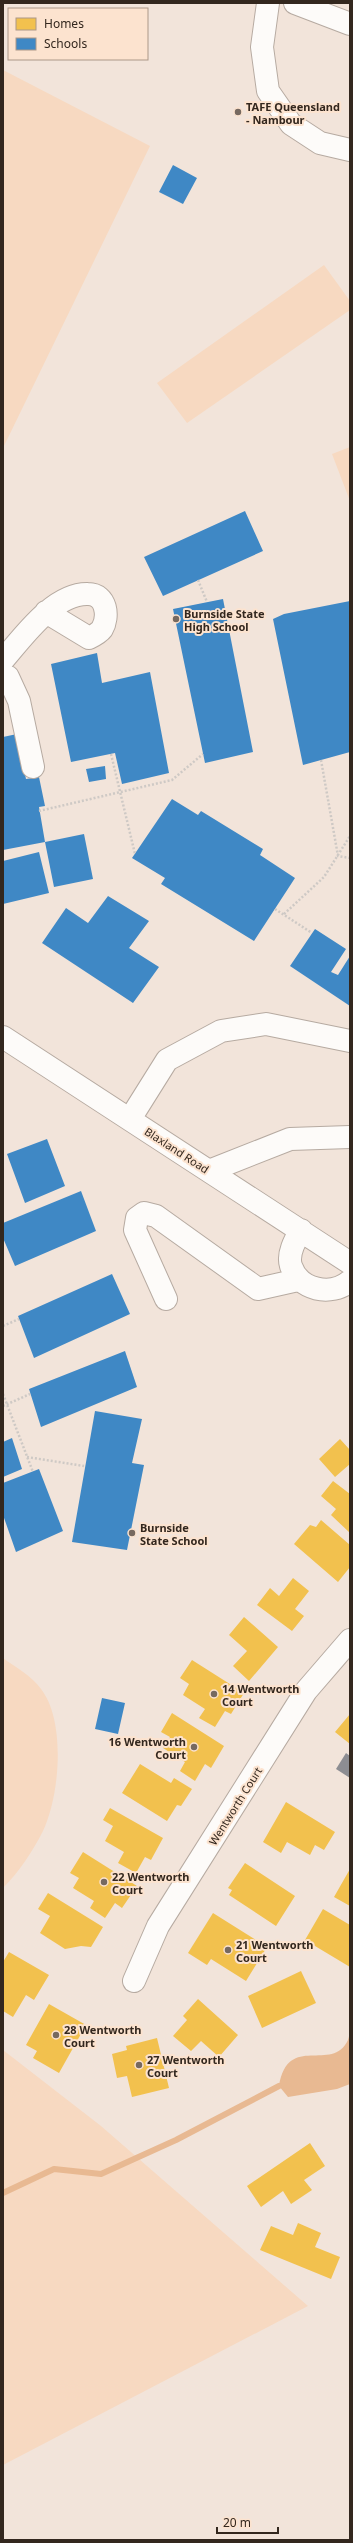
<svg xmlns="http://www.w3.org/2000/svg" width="353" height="2543" viewBox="0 0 353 2543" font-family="'Noto Sans',sans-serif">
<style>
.green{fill:#f7d9c1}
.water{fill:#e8b992}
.homes{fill:#f2c14e}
.schools{fill:#3f88c5}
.industry{fill:#8d8d92}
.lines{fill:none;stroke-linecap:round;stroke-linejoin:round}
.stream{stroke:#e8b992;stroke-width:6}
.minor-casing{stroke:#b6aaa1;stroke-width:24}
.path{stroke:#cec9c5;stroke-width:2.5;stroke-dasharray:2 2;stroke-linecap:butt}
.minor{stroke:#fdfbf9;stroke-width:22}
.poi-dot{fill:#766960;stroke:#fce3cf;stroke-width:1.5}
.labels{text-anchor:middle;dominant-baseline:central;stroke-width:4;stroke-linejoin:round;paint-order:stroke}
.poi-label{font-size:11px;font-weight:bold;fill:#33271e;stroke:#fce3cf;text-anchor:start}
.street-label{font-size:11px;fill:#33271e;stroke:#fce3cf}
</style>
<rect width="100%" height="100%" fill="#f2e4da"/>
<path class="green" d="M3,70l147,76 -147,302z
M324,265l26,36v9l-163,113 -30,-40z
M350,447v54l-18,-47z
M3,1658c12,9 29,18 38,31 25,32 19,106 2,142 -10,20 -24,41 -40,57z
M3,2050l98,76 207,180 -305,159z"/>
<path class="water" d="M350,2015v69l-13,5 -49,8 -9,-11c9,-54 53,-12 69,-46 3,-8 0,-17 2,-25z"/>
<path class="homes" d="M340,1439l10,11v14l-15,13 -16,-18z
M333,1481l17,13v39l-19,-18 5,-6 -15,-13z
M321,1520l29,25v22l-12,15 -44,-38 16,-19 6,2z
M293,1578l16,13 -14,18 9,7 -12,15 -35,-26 13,-17 9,8z
M244,1617l34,30 -29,34 -16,-15 14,-15 -18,-16z
M192,1660l52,33 -13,21 -6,-3 -10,16 -16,-9 6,-9 -22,-14 6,-11 -9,-6z
M172,1713l52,33 -13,22 -6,-4 -10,17 -15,-10 5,-9 -22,-14 7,-11 -9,-5z
M350,1714v30l-15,-12z
M140,1764l31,19 3,-5 18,11 -11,17 -4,-1 -10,16 -45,-28z
M286,1802l49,30 -11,18 -9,-5 -5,10 -23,-13 -6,11 -18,-11z
M110,1808l53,30 -12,22 -6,-3 -9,16 -18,-10 6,-11 -19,-11 8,-15 -10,-6z
M83,1852l54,34 -15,22 -7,-5 -10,15 -15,-10 4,-7 -21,-13 6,-10 -9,-5z
M245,1863l50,33 -19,30 -47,-31 3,-5 -4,-2z
M350,1869v37l-16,-9z
M48,1893l55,34 -12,20 -10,-1 -16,3 -25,-16 10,-17 -12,-7z
M323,1909l27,16v42l-45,-27z
M213,1913l54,34 -21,34 -35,-22 -4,6 -19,-12z
M9,1952l40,23 -15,25 -8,-5 -13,22 -10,-6v-49z
M301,1971l15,32 -54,25 -14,-32z
M198,1999l40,36 -19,22 -18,-16 -10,10 -18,-15 14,-16 -4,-4z
M49,2004l37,21 -27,48 -26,-15 4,-7 -11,-6z
M157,2038l12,50 -37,9 -5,-21 -10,2 -5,-24 15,-4 -1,-4z
M310,2143l15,23 -21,14 8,10 -21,14 -8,-13 -22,16 -14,-21z
M298,2223l23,10 -6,14 25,10 -9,22 -71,-29 11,-24 22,9z"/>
<path class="schools" d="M173,165l24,13 -14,26 -24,-12z
M245,511l18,40 -100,45 -19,-39z
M223,599l30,153 -48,11 -32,-154z
M350,601v151l-47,13 -30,-146 11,-5z
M97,653l5,30 48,-11 19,101 -47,11 -7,-31 -44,9 -20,-98z
M17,734l9,45 13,-2 6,29 -6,1 6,35 -42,8v-113z
M105,766l1,13 -17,3 -3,-13z
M172,799l26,16 3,-4 62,38 -3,6 35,23 -41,63 -93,-57 4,-6 -33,-20z
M84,834l9,45 -39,8 -9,-45z
M39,852l10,41 -46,11v-43z
M108,896l41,25 -20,27 30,19 -26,36 -91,-60 24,-35 22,15z
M315,929l31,20 -15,23 7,3 12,-19v50l-60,-40z
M47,1139l18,47 -40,17 -18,-49z
M81,1191l15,40 -81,35 -12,-28v-15z
M112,1274l18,40 -96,44 -16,-42z
M125,1351l12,36 -96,40 -12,-38z
M95,1411l47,8 -10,44 12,2 -17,85 -55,-8z
M12,1438l10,31 -19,8v-35z
M39,1469l24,62 -47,21 -13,-37v-32z
M102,1698l23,5 -7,31 -23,-5z"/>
<path class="industry" d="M346,1753l4,3v22l-14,-9z"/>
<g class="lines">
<path class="stream" d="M3,2193l51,-24 47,5 75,-34 103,-54"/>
<g class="minor-casing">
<path id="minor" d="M268,3l-6,44 6,44 23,33 29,19 30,7
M295,3l55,21
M3,660c20,-23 51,-67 85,-66 19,0 21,23 14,35 -3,4 -9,7 -13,9l-43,-26
M3,677h5l11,24 14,66
M3,1037l347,226
M130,1119l37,-59 54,-29 45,-7 84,17
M209,1171l81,-32 60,-2
M301,1230c-6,10 -14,24 -10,36 8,24 40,31 59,15
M166,1299l-31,-69 2,-12 7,-5 12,3 102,73 40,-9
M134,1981l24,-55 148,-235 44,-51"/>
</g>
<path class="path" d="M198,580l9,22
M111,754l24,100
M321,760l17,96 12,2
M39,811l133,-31 31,-26
M275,909l37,24
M284,914l40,-37 26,-41
M3,1326l16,-7
M3,1394l30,78
M3,1406l27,-12
M27,1457l57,9"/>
<use href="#minor" class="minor"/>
</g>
<g class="poi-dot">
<circle cx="238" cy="112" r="4"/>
<circle cx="176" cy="619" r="4"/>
<circle cx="132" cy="1533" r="4"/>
<circle cx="214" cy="1694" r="4"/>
<circle cx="194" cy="1747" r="4"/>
<circle cx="104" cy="1882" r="4"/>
<circle cx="228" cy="1950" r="4"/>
<circle cx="56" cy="2035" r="4"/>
<circle cx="139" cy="2065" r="4"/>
</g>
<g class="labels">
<g class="poi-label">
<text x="246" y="106">TAFE Queensland<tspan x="246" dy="13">- Nambour</tspan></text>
<text x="184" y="613">Burnside State<tspan x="184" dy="13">High School</tspan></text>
<text x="140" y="1527">Burnside<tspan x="140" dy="13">State School</tspan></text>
<text x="222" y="1688">14 Wentworth<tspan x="222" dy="13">Court</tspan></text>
<text x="186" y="1741" text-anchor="end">16 Wentworth<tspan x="186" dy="13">Court</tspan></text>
<text x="112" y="1876">22 Wentworth<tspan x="112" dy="13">Court</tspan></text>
<text x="236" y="1944">21 Wentworth<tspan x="236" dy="13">Court</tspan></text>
<text x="64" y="2029">28 Wentworth<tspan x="64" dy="13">Court</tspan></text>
<text x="147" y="2059">27 Wentworth<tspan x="147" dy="13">Court</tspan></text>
</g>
<g class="street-label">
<text transform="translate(177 1150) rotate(33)">Blaxland Road</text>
<text transform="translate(235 1806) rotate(-58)">Wentworth Court</text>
</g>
</g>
<rect width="353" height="2543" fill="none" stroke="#33271e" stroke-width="8"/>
<rect x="8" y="8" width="140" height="52" fill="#fce3cf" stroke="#ac9888"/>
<rect x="16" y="18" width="20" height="12" fill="#f2c14e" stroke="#ac9888"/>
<text x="44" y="28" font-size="12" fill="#33271e">Homes</text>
<rect x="16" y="38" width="20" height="12" fill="#3f88c5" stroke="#ac9888"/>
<text x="44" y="48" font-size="12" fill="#33271e">Schools</text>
<path d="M217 2527v6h61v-6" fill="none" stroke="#33271e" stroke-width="2"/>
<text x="223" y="2527" font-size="12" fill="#33271e" stroke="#fce3cf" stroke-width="3" paint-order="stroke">20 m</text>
</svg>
